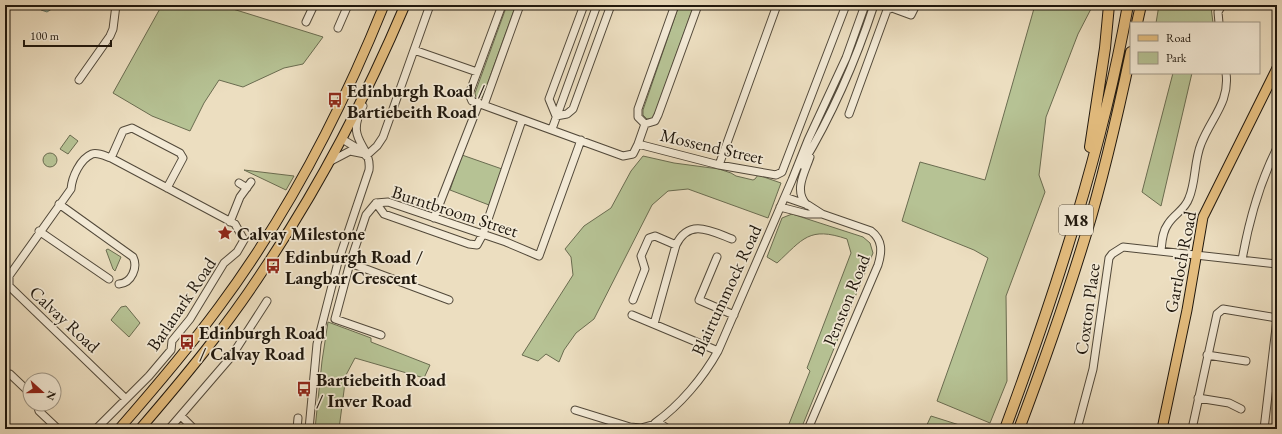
<svg xmlns="http://www.w3.org/2000/svg" width="1282" height="434" viewBox="0 0 1282 434" font-family="'EB Garamond',serif">
<style>
.green{fill:#b6c294;stroke:#6a6c50}
.water{fill:#9abdac;stroke:#697b6c}
.lines{fill:none;stroke-linecap:round;stroke-linejoin:round}
.minor-casing{stroke:#52493a;stroke-width:9}
.major-casing{stroke:#1f170d;stroke-width:11}
.highway-casing{stroke:#1f170d;stroke-width:12}
.minor{stroke:#f3ead6;stroke-width:7}
.major{stroke:#e6bf80;stroke-width:9}
.highway{stroke:#e6bf80;stroke-width:10}
.labels{text-anchor:middle;dominant-baseline:central;stroke-width:3.5;stroke-linejoin:round;paint-order:stroke}
.shield{fill:#f3ead6;stroke:#5f5649;stroke-width:1}
.shield-label{font-size:17px;font-weight:bold;fill:#1f170d}
.poi-label{font-size:18px;font-weight:bold;fill:#1f170d;stroke:#f3ead6;text-anchor:start}
.street-label{font-size:18px;fill:#1f170d;stroke:#f3ead6}
</style>
<rect width="100%" height="100%" fill="#ecdec0"/>
<filter id="stains"><feTurbulence type="fractalNoise" baseFrequency=".005" numOctaves="4"/><feColorMatrix values="0 0 0 0 .2 0 0 0 0 .09 0 0 0 0 .02 0 0 0 .5 -.17"/></filter>
<radialGradient id="worn" r=".72"><stop offset=".6" stop-color="#630" stop-opacity="0"/><stop offset="1" stop-color="#630" stop-opacity=".3"/></radialGradient>
<path class="green" d="M162,5h58l103,32 -20,27 -19,4 -41,19 -24,-7 -15,23 -14,28 -38,-15 -39,-23z
M507,5h9l-33,91 -3,3 -4,-1 -1,-5z
M679,5h15l-40,111 -2,3h-5l-4,-4v-5z
M1035,5h58l-15,29 -32,83 -7,58 6,17 -39,104 1,85 -17,42 -53,-22 51,-143 -14,-8 -72,-29 18,-59 65,18z
M1159,5h54l-2,2 2,16h-57z
M1173,73h19l-31,133 -19,-14z
M70,135l8,6 -10,13 -8,-5z
M43 160a7 7 0 1 1 14 0a7 7 0 1 1-14 0Z
M462,155l40,14 -13,36 -39,-15z
M643,156l31,7 45,6 12,4 5,3 17,4 2,-1 3,-4 23,8 -13,35 -80,-29 -20,2 -16,14 -58,114 -18,14 -12,17 -5,12 -13,-8 -8,7 -16,-6 51,-80 -2,-18 -6,-8 19,-23 27,-18 20,-37z
M244,170l50,6 -8,14z
M792,214l71,23 7,6 3,10 -72,176h-14l23,-58 -3,-3 44,-115 -4,-14c-38,-13 -44,0 -70,24l-10,-6 15,-39z
M108,249l13,8 -6,14 -2,-2 -7,-19z
M126,306l14,17 -11,14 -18,-17 10,-13z
M328,322l43,16v4l59,23 -6,13 -69,-20 -9,17 -7,54h-24l7,-68z
M931,416l41,13h-47z"/>
<path class="water" d="M41,5h17l-11,7 -6,-2z"/>
<g class="lines">
<g class="minor-casing">
<path id="minor" d="M502,5l-33,89 3,7 151,55 10,-2 5,-10 81,21 57,10 6,-3 64,-167
M584,5l-35,94 7,17 11,-2 6,-5 38,-104
M306,22l8,-17
M1219,23l-1,-11 4,-7
M338,28l10,-23
M414,50l63,22
M79,80l31,-44 3,-7 3,-24
M484,105l36,-100
M849,114l38,-104 5,-2 19,7 5,-10
M645,124l-7,-7v-8l37,-104
M552,129l45,-124
M342,139l20,12
M638,144l7,-20 10,-3 3,-6 40,-110
M366,156l11,-10 6,-9 47,-132
M111,158l12,-27 9,-3 48,25 3,5 -16,30
M329,162l21,-11 15,3
M719,165l58,-160
M802,165c30,-50 54,-105 72,-160
M239,183l8,5
M785,197l23,8 14,9 49,17c12,9 11,21 7,34l-70,164
M376,203l12,-1 118,40 33,14 42,-116
M376,203l8,11 85,30 8,1 6,-11 39,-114
M376,203l-10,12 -16,48 -15,56 46,16
M59,204l74,53c5,10 -1,26 -14,27
M807,205c-14,-14 -2,-33 3,-48
M780,207l27,7h15
M434,218l45,-115
M230,222l10,-25 11,-15
M39,231l70,48
M1161,251c1,-9 1,-19 7,-27 6,-10 17,-14 21,-26 7,-16 5,-37 12,-54 10,-26 29,-42 25,-71
M717,257l-18,43 35,15
M1242,260c7,-40 17,-76 35,-112
M350,263l99,37
M633,300l12,-31 -4,-13 8,-18 6,-2 21,9
M632,315l86,36
M654,324l22,-79c13,-27 35,-14 56,-6
M5,333v1
M1207,355l39,6
M5,374h5l20,19
M1198,398l31,5 12,6
M37,404l2,7 19,18
M575,410l55,17 11,1 18,-5 9,6
M181,416l13,13
M655,423c25,-18 48,-45 63,-72l74,-171 16,-40 38,-82 19,-53
M96,429l53,-53 22,-26 1,-9 18,-22 34,-56 13,-11 7,-12 -9,-16 -124,-66c-6,-2 -13,-6 -19,-4 -12,5 -20,23 -21,35l-62,87v10l117,113
M169,429l62,-72 36,-56
M297,429l1,-11
M309,429l8,-85 21,-82 31,-92c3,-26 -25,-28 -6,-64
M1077,429l16,-60 16,-111 3,-4 11,-7 154,17
M1192,429l25,-115 6,-5 54,9
M1264,429l13,-110"/>
</g>
<g class="major-casing">
<path id="major" d="M119,429c35,-40 69,-80 100,-122 69,-93 122,-195 165,-302
M140,429c44,-51 87,-103 124,-160 56,-83 102,-172 141,-264
M1162,429l25,-119 16,-93 74,-149"/>
</g>
<g class="highway-casing">
<path id="highway" d="M1137,23l4,-18
M1090,147l15,-99 4,-43
M1005,429c51,-138 97,-279 123,-424
M1019,429c24,-64 47,-129 67,-195 18,-59 32,-121 45,-182"/>
</g>
<use href="#minor" class="minor"/>
<use href="#major" class="major"/>
<use href="#highway" class="highway"/>
</g>
<defs>
<g id="bus-bare" transform="scale(1.2)"><path d="M-5-6H5V4H4V6H2V4H-2V6H-4V4H-5ZM-3.5-4V0h7V-4ZM-3.5 1.2v1.5H-2V1.2ZM2 1.2v1.5H3.5V1.2Z" fill="#8f2418" stroke="#f3ead6" stroke-width="2.5" paint-order="stroke"/></g>
<g id="sight-bare" transform="scale(1.2)"><path d="M0-6L1.8-2.2L6-1.7L2.9 1.2L3.7 5.4L0 3.3L-3.7 5.4L-2.9 1.2L-6-1.7L-1.8-2.2Z" fill="#8f2418" stroke="#f3ead6" stroke-width="2.5" paint-order="stroke"/></g>
</defs>
<g fill-rule="evenodd">
<use href="#bus-bare" x="335" y="100"/>
<use href="#sight-bare" x="225" y="233"/>
<use href="#bus-bare" x="273" y="266"/>
<use href="#bus-bare" x="187" y="342"/>
<use href="#bus-bare" x="304" y="389"/>
</g>
<g class="labels">
<rect class="shield" x="1059" y="205" width="34" height="30" rx="3"/>
<g class="shield-label">
<text x="1076" y="220">M8</text>
</g>
<g class="poi-label">
<text x="347" y="90">Edinburgh Road /<tspan x="347" dy="21">Bartiebeith Road</tspan></text>
<text x="237" y="233">Calvay Milestone</text>
<text x="285" y="256">Edinburgh Road /<tspan x="285" dy="21">Langbar Crescent</tspan></text>
<text x="199" y="332">Edinburgh Road<tspan x="199" dy="21">/ Calvay Road</tspan></text>
<text x="316" y="379">Bartiebeith Road<tspan x="316" dy="21">/ Inver Road</tspan></text>
</g>
<g class="street-label">
<text transform="translate(712 146) rotate(13)">Mossend Street</text>
<text transform="translate(455 211) rotate(18)">Burntbroom Street</text>
<text transform="translate(1180 262) rotate(-79)">Gartloch Road</text>
<text transform="translate(726 290) rotate(-65)">Blairtummock Road</text>
<text transform="translate(846 300) rotate(-68)">Penston Road</text>
<text transform="translate(181 304) rotate(-56)">Barlanark Road</text>
<text transform="translate(1087 309) rotate(-82)">Coxton Place</text>
<text transform="translate(65 319) rotate(43)">Calvay Road</text>
</g>
</g>
<rect width="1282" height="434" fill="none" stroke="#ecdec0" stroke-width="20"/>
<rect x="6" y="6" width="1270" height="422" fill="none" stroke="#1f170d" stroke-width="2"/>
<rect x="10" y="10" width="1262" height="414" fill="none" stroke="#1f170d"/>
<rect x="1130" y="22" width="130" height="52" fill="#f3ead6" stroke="#9e9686"/>
<rect x="1138" y="35" width="20" height="6" fill="#e6bf80" stroke="#9e9686"/>
<text x="1166" y="42" font-size="12" fill="#1f170d">Road</text>
<rect x="1138" y="52" width="20" height="12" fill="#b6c294" stroke="#9e9686"/>
<text x="1166" y="62" font-size="12" fill="#1f170d">Park</text>
<g transform="translate(42 392) rotate(111)"><circle r="19" fill="#f3ead6" stroke="#9e9686"/>
<path d="M0-3L7 15L0 10L-7 15Z" fill="#8f2418"/>
<text y="-6" font-size="11" font-weight="bold" text-anchor="middle" fill="#1f170d">N</text>
</g>
<path d="M24 40v6h87v-6" fill="none" stroke="#1f170d" stroke-width="2"/>
<text x="30" y="40" font-size="12" fill="#1f170d" stroke="#f3ead6" stroke-width="3" paint-order="stroke">100 m</text>
<rect width="100%" height="100%" filter="url(#stains)"/>
<rect width="100%" height="100%" fill="url(#worn)"/>
</svg>
